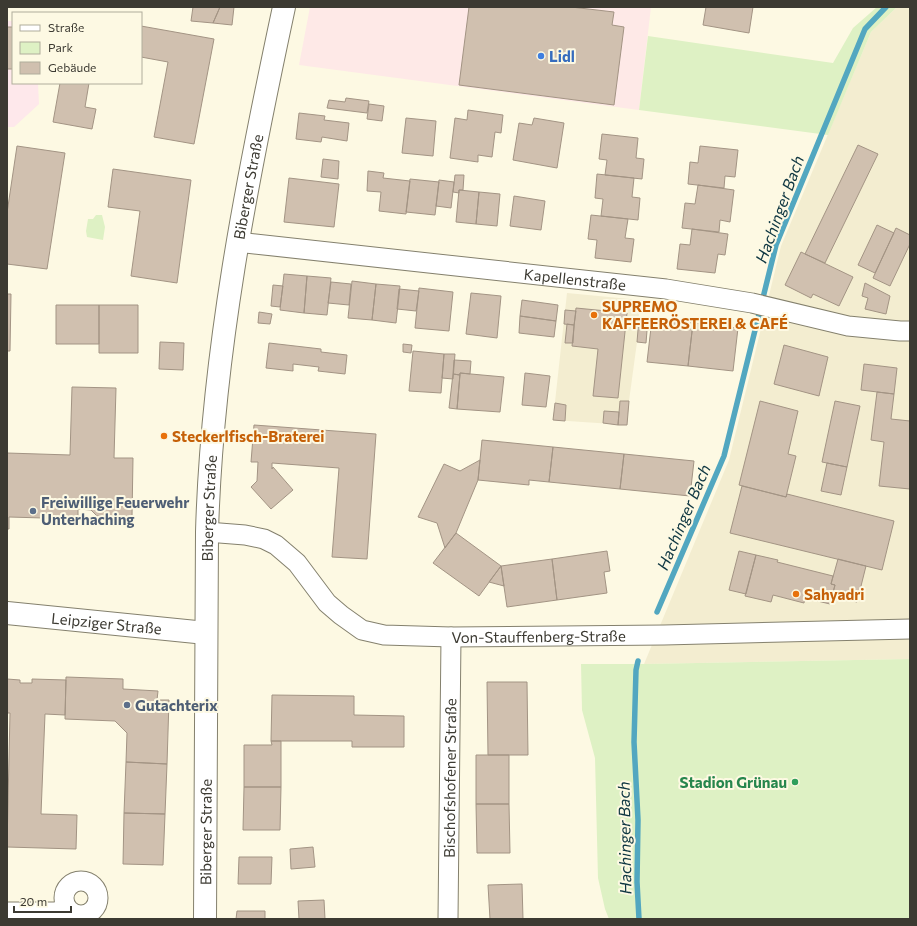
<svg xmlns="http://www.w3.org/2000/svg" width="917" height="926" viewBox="0 0 917 926" font-family="Commissioner,sans-serif">
<style>
.commercial{fill:#fee9e7}
.built{fill:#f3edd0}
.education{fill:#fee8eb}
.green{fill:#def1c4}
.lines{fill:none;stroke-linecap:round;stroke-linejoin:round}
.stream{stroke:#52a7c0;stroke-width:5.5}
.building{fill:#d0c0af;stroke:#a39484}
.street-casing{stroke:#84806d;stroke-width:21}
.secondary-casing{stroke:#84806d;stroke-width:24}
.street{stroke:#fff;stroke-width:19}
.secondary{stroke:#fff;stroke-width:22}
.shop-dot{fill:#3f7fe0;stroke:#fdf9e3;stroke-width:1.5}
.food-dot{fill:#e8710a;stroke:#fdf9e3;stroke-width:1.5}
.service-dot{fill:#5c6f8a;stroke:#fdf9e3;stroke-width:1.5}
.leisure-dot{fill:#2e9e5b;stroke:#fdf9e3;stroke-width:1.5}
.labels{text-anchor:middle;dominant-baseline:central;stroke-width:4;stroke-linejoin:round;paint-order:stroke}
.shop-label{font-size:15px;font-weight:bold;fill:#366cbe;stroke:#fdf9e3;text-anchor:start}
.street-label{font-size:15px;fill:#3c3a32;stroke:#fdf9e3}
.food-label{font-size:15px;font-weight:bold;fill:#c56008;stroke:#fdf9e3;text-anchor:start}
.service-label{font-size:15px;font-weight:bold;fill:#4e5e75;stroke:#fdf9e3;text-anchor:start}
.leisure-label{font-size:15px;font-weight:bold;fill:#27864d;stroke:#fdf9e3;text-anchor:end}
.water-label{font-size:16px;font-style:italic;fill:#0e3641;stroke:#fdf9e3}
</style>
<rect width="100%" height="100%" fill="#fdf9e3"/>
<path class="commercial" d="M310,7h341l-12,103 -340,-45z"/>
<path class="built" d="M897,7h13v652l-266,5 85,-204 52,-214 90,-214z
M567,293l73,7 -3,42 -8,59 -2,24 -74,-5z"/>
<path class="education" d="M7,21h6v62h25l1,21 -25,23h-7z"/>
<path class="green" d="M877,7h20l-26,25 -43,103 -189,-25 9,-74 185,27 20,-35z
M96,215h6l3,12 -2,13 -16,-3 -1,-6 2,-12h5z
M910,659v260h-301l-4,-10 -7,-31 -3,-120 -13,-48 -1,-46h63z"/>
<g class="lines">
<path class="stream" d="M657,612l67,-156 52,-211 89,-216 21,-22
M638,661l-2,9 -2,72 4,78 -1,62 2,37"/>
</g>
<path class="building" d="M193,7h27l-7,16 -22,-2z
M220,7h14l-2,18 -19,-2z
M469,7h102l43,5 -2,13 12,2 -10,78 -155,-20z
M706,7h47l-4,26 -46,-8z
M141,26l73,13 -20,105 -40,-7 14,-75 -27,-5z
M7,27h6v42h-6z
M60,83h29l-4,24 11,2 -4,20 -39,-7z
M346,98l23,3 -2,12 -40,-5 2,-8 16,2z
M369,104l15,2 -2,15 -15,-2z
M468,110l35,5 -2,18 -6,-1 -3,25 -14,-2v7l-28,-4 5,-40 12,2z
M299,113l26,3 -1,4 25,3 -2,18 -25,-4 -1,5 -25,-3z
M406,118l30,3 -3,35 -31,-3z
M534,118l30,5 -7,45 -44,-8 6,-37 13,2z
M602,134l36,4 -2,20 8,1 -2,20 -37,-4 2,-15 -8,-1z
M858,145l20,9 -53,109 -20,-9z
M17,146l48,7 -18,116 -40,-5v-51z
M700,146l38,4 -3,27 -10,-1 -1,12 -36,-4 2,-22 8,1z
M323,159l16,2 -1,18 -17,-2z
M113,169l78,11 -14,103 -46,-7 9,-65 -32,-4z
M368,171l16,2 -1,5 27,3 -4,33 -27,-3 2,-19 -14,-1z
M597,174l37,4 -2,19 8,1 -2,22 -37,-4 2,-17 -8,-1z
M455,175h9l-1,15h-4v3l-6,-1z
M289,178l50,6 -5,43 -50,-5z
M410,179l29,3 -4,33 -29,-3z
M439,180l15,2 -3,26 -15,-2z
M698,185l36,5 -4,32 -10,-2 -1,12 -37,-4 3,-25 10,1z
M459,190l20,2 -3,32 -20,-2z
M479,192l21,2 -3,32 -21,-2z
M514,196l31,5 -4,29 -31,-4z
M591,215l37,4 -3,19 9,1 -3,23 -36,-4 2,-18 -9,-1z
M877,225l17,8 -19,40 -17,-8z
M896,228l14,7v9l-20,42 -17,-8z
M692,229l36,5 -3,21 -7,-1 -3,19 -38,-4 3,-25 10,1z
M801,252l52,25 -14,29 -26,-12 -2,4 -26,-13z
M284,274l23,2 -3,37 -24,-3z
M307,276l24,2 -4,37 -23,-2z
M352,281l24,3 -4,36 -24,-2z
M331,282l20,2 -2,21 -21,-2z
M865,283l25,13 -4,18 -21,-5 3,-11 -6,-2z
M376,284l24,2 -4,37 -24,-3z
M273,285l10,1 -3,21 -9,-1z
M419,288l34,4 -4,39 -34,-3z
M399,289l20,2 -3,20 -19,-2z
M471,293l30,3 -4,42 -31,-4z
M7,294h4l-1,57h-3z
M522,300l36,5 -2,16 -36,-5z
M56,305h43v39h-43z
M99,305h39v48h-39z
M576,308l51,5 -9,85 -25,-2 5,-47 -26,-3z
M565,310l11,1 -2,14 -10,-1z
M259,312l13,2 -2,10 -12,-1z
M520,316l36,5 -2,16 -35,-4z
M639,318h9l-2,25 -9,-1z
M652,319l41,4 -5,43 -41,-4z
M693,323l45,5 -5,43 -45,-5z
M567,324l7,1 -1,18h-8z
M160,342l24,1 -1,27 -24,-1z
M269,343l52,6v3l26,3 -2,19 -27,-3 1,-4 -26,-3v7l-27,-3z
M403,344l9,1 -1,8 -8,-1z
M784,345l44,12 -9,39 -45,-12z
M413,351l31,3 -3,39 -32,-2z
M444,354h11l-2,25 -11,-1z
M454,360l17,1 -1,13 -10,-1v2l-7,-1z
M864,364l33,4 -3,26 -33,-4z
M460,373l44,4 -4,35 -43,-3z
M525,373l25,3 -4,31 -24,-2z
M453,374l7,1 -3,34 -8,-1z
M72,387l44,1 -2,70h19l-1,59 -35,-1 -6,-6 -13,-1v10l-69,-2v12h-2v-76l63,2z
M877,392l17,2 -3,25 19,2v68l-31,-3 5,-44 -13,-2z
M620,401h9l-2,24h-9z
M760,401l38,10 -10,43 8,2 -10,41 -47,-12z
M835,401l25,5 -13,61 -25,-5z
M555,403l11,2 -1,16 -12,-1z
M604,411l15,1 -1,13 -15,-2z
M254,425l122,9 -9,125 -35,-2 7,-89 -67,-5v6l1,-2 20,23 -22,19 -20,-22 6,-6 1,-19h-7z
M482,440l71,7 -4,35 -20,-2v5l-51,-5z
M553,447l71,7 -4,35 -71,-7z
M624,454l70,7 -4,35 -70,-7z
M480,460l-2,20 -22,53 -11,15 -8,-25 -19,-6 26,-53 16,7z
M827,463l20,4 -6,28 -20,-4z
M742,486l44,11 1,-3 107,27 -12,49 -152,-37z
M456,533l45,33 -22,30 -46,-33z
M607,551l3,20 -6,1 3,21 -50,7 -5,-41z
M739,551l17,4 -10,39 -17,-4z
M756,555l22,5 -1,2 56,14 -2,8 4,1 -5,19 -25,-6 -1,5 -31,-8 -2,7 -26,-6z
M552,559l5,41 -50,7 -6,-41z
M838,559l28,7 -9,36 -25,-6 3,-11 -4,-1z
M501,566l3,20 -15,-4z
M66,677l57,2v10l35,2 -1,9h12l-2,64 -41,-2 1,-29 -12,-12 -50,-2z
M7,679l13,1v3h12v-4l34,1 -1,35 -20,-1 -4,100 36,1 -1,34 -69,-2 3,-134h-3z
M487,682h40l1,73h-40z
M272,695l82,1v19l50,1v31h-52v-6h-81z
M271,741h10v46h-37v-42h28z
M476,755h33v49h-33z
M126,762l41,2 -2,50 -41,-1z
M244,787h37l-1,43h-37z
M476,804h33l1,49h-33z
M124,813l41,1 -2,51 -40,-1z
M313,847l2,20 -24,2 -1,-20z
M239,857h33l-1,27h-33z
M522,884l1,35h-33l-2,-34z
M324,900l1,19h-26l-1,-18z
M237,911h28v8h-29z"/>
<g class="lines">
<g class="street-casing">
<g id="street">
<path id="s1" d="M237,242l429,47 86,14 96,23 52,5h10"/>
<path id="s2" d="M207,532l38,3 19,4 12,6 21,18 30,40 14,12 21,15 22,5 67,2 213,-2 246,-6"/>
<circle cx="81" cy="898" r="17"/>
<path d="M7,912h48l13,-2"/>
<path id="s3" d="M448,919l3,-282"/>
</g>
</g>
<g class="secondary-casing">
<g id="secondary">
<path id="s4" d="M7,613l199,20"/>
<path id="s5" d="M205,919l2,-387c5,-177 40,-352 77,-525"/>
</g>
</g>
<use href="#street" class="street"/>
<use href="#secondary" class="secondary"/>
</g>
<circle class="shop-dot" cx="541" cy="56" r="4"/>
<g class="food-dot">
<circle cx="594" cy="315" r="4"/>
<circle cx="164" cy="436" r="4"/>
<circle cx="796" cy="594" r="4"/>
</g>
<g class="service-dot">
<circle cx="33" cy="511" r="4"/>
<circle cx="127" cy="705" r="4"/>
</g>
<circle class="leisure-dot" cx="795" cy="782" r="4"/>
<g class="labels">
<g class="shop-label">
<text x="549" y="56">Lidl</text>
</g>
<g class="street-label">
<text stroke="none"><textPath href="#s5" startOffset="735">Biberger Straße</textPath></text>
<text stroke="none"><textPath href="#s1" startOffset="340">Kapellenstraße</textPath></text>
<text stroke="none"><textPath href="#s5" startOffset="411">Biberger Straße</textPath></text>
<text stroke="none"><textPath href="#s4" startOffset="100">Leipziger Straße</textPath></text>
<text stroke="none"><textPath href="#s2" startOffset="370">Von-Stauffenberg-Straße</textPath></text>
<text stroke="none"><textPath href="#s3" startOffset="141">Bischofshofener Straße</textPath></text>
<text stroke="none"><textPath href="#s5" startOffset="87">Biberger Straße</textPath></text>
</g>
<g class="food-label">
<text x="602" y="306">SUPREMO<tspan x="602" dy="17">KAFFEERÖSTEREI &amp; CAFÉ</tspan></text>
<text x="172" y="436">Steckerlfisch-Braterei</text>
<text x="804" y="594">Sahyadri</text>
</g>
<g class="service-label">
<text x="41" y="502">Freiwillige Feuerwehr<tspan x="41" dy="17">Unterhaching</tspan></text>
<text x="135" y="705">Gutachterix</text>
</g>
<g class="leisure-label">
<text x="787" y="782">Stadion Grünau</text>
</g>
<g class="water-label">
<text transform="translate(779 209) rotate(-70)">Hachinger Bach</text>
<text transform="translate(683 517) rotate(-67)">Hachinger Bach</text>
<text transform="translate(624 838) rotate(-91)">Hachinger Bach</text>
</g>
</g>
<rect width="917" height="926" fill="none" stroke="#3c3a32" stroke-width="16"/>
<rect x="12" y="12" width="130" height="72" fill="#fdf9e3" stroke="#b0ad9c"/>
<rect x="20" y="25" width="20" height="6" fill="#ffffff" stroke="#b0ad9c"/>
<text x="48" y="32" font-size="12" fill="#3c3a32">Straße</text>
<rect x="20" y="42" width="20" height="12" fill="#def1c4" stroke="#b0ad9c"/>
<text x="48" y="52" font-size="12" fill="#3c3a32">Park</text>
<rect x="20" y="62" width="20" height="12" fill="#d0c0af" stroke="#b0ad9c"/>
<text x="48" y="72" font-size="12" fill="#3c3a32">Gebäude</text>
<path d="M14 906v6h57v-6" fill="none" stroke="#3c3a32" stroke-width="2"/>
<text x="20" y="906" font-size="12" fill="#3c3a32" stroke="#fdf9e3" stroke-width="3" paint-order="stroke">20 m</text>
</svg>
